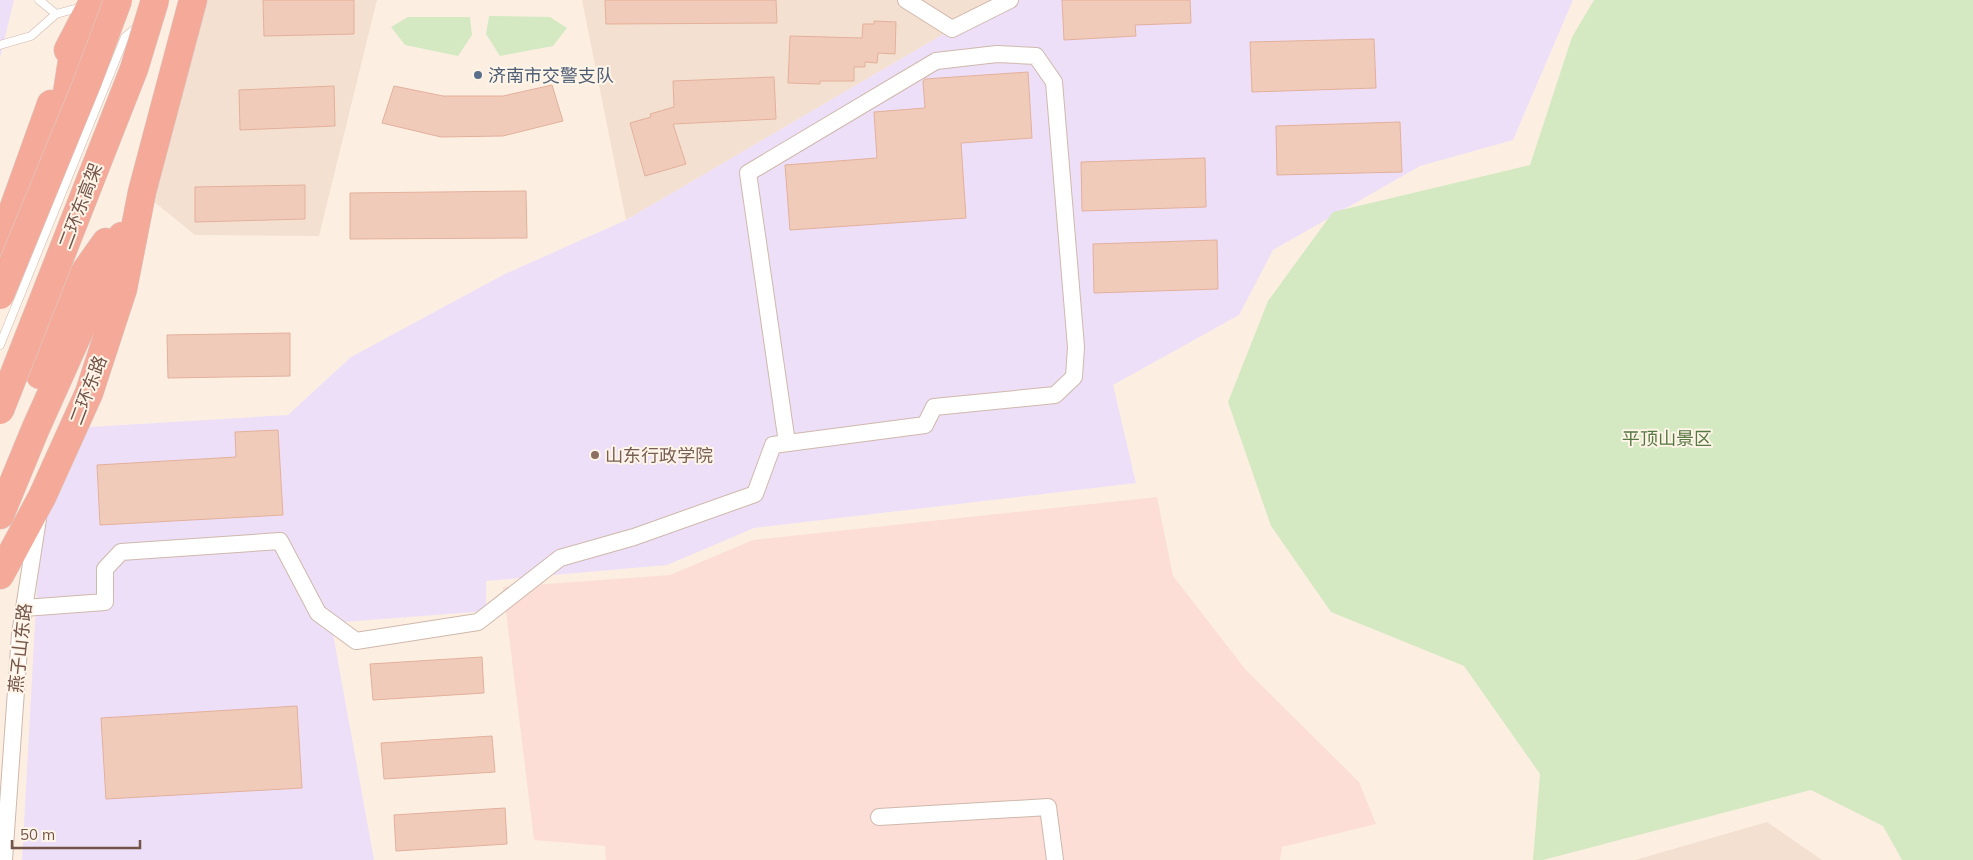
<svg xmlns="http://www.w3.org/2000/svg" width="1973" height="860" viewBox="0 0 1973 860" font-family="Mulish,'Noto Sans SC',sans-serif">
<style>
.residential{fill:#f3e0d0}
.commercial{fill:#fcded6}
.education{fill:#eddff8}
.green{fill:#d4e9c1}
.building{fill:#f1cbba;stroke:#e3b09b}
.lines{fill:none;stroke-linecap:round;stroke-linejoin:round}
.lane-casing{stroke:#cfb8ac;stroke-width:9}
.street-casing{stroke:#cfb8ac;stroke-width:18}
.highway-casing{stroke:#d8cfcc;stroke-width:29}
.lane{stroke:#fff;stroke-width:8}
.street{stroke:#fff;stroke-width:16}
.highway{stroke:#f5aa99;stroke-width:28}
.highway-bridge-casing{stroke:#d8cfcc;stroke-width:29;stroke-linecap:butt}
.highway-bridge{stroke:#f5aa99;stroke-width:28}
.service-dot{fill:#5c6f8a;stroke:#fff4e8;stroke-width:2}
.education-dot{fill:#8d6e63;stroke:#fff4e8;stroke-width:2}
.labels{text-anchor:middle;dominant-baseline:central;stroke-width:4;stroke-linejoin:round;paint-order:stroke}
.service-label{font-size:18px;fill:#4e5e75;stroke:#fff4e8;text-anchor:start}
.street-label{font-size:18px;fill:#735449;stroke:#fff4e8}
.park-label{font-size:18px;fill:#567842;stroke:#fff4e8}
.education-label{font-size:18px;fill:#785e54;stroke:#fff4e8;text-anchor:start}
</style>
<rect width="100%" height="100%" fill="#fcefe2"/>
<path class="residential" d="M193,0h184l-58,236 -124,-1 -53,-43z
M582,0h428l-58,29 -326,191z
M1767,822l55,38h-187z"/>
<path class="commercial" d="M1157,497l16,79 73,94 113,112 17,42 -94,23 -2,13h-674l-1,-14 -71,-6 -31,-253 167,-12 83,-35z"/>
<path class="education" d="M0,0h14l-14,58z
M1010,0h563l-60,140 -93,26 -147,84 -34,65 -126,70 23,98 -382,45 -87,37 -181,16v30l-155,12 43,237h-352l20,-363 31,-69 215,-13 63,-58 152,-82 123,-55 326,-191z"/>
<path class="green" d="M1594,0h379v860h-71l-19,-34 -72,-36 -268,70h-10l7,-86 -76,-108 -133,-54 -60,-86 -43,-124 40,-101 65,-89 197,-47 42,-128z
M489,16l61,1 17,11 -14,18 -53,10 -14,-22z
M408,17h62l2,18 -14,21 -53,-11 -14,-18z"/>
<path class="building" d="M263,0h91v34l-90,2z
M605,0h171l1,23 -171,1z
M1062,0h128l1,23 -56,2 1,11 -72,4z
M874,21l22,1 -1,32 -17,-1 -1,10 -12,-1v5h-11v14h-34v3l-32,-1 2,-47 72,2 1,-14h11z
M1374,39l2,49 -124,4 -2,-50z
M1028,72l4,66 -71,5 5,75 -176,12 -5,-65 92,-7 -3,-46 51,-4 -2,-27 2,-2z
M774,77l2,42 -103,5 13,40 -41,12 -15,-53 21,-6 -1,-3 24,-7 -1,-26z
M552,85l11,36 -60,15 -62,1 -59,-14 12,-37 49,10h60z
M334,86l1,40 -95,4 -1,-40z
M1400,122l2,50 -125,3 -1,-49z
M1205,158l1,49 -124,4 -1,-49z
M305,185v34l-110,3v-35z
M526,191l1,47 -177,1v-46z
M1217,240l1,49 -124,4 -1,-49z
M290,333v43l-122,2 -1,-43z
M278,430l5,85 -183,10 -3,-60 139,-8 -1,-25z
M482,657l2,36 -111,7 -3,-36z
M297,706l5,82 -196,11 -5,-81z
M492,736l3,36 -111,7 -3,-36z
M505,808l2,36 -111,7 -2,-36z"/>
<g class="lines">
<g class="lane-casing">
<path id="lane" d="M56,14l26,-7
M0,45l31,-9 25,-22 -17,-14
M0,345l125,-308 12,-10"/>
</g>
<g class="street-casing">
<path id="street" d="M906,0l46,29 58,-29
M24,608l81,-6v-33l16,-17 159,-11 38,72 38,28 122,-19 82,-64 74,-21 121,-43 18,-49 152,-20 9,-18 121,-12 19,-18 2,-30 -22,-265 -18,-26 -39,-2 -61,7 -188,112 39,270
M879,817l169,-10 7,53
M4,860l16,-226 18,-115"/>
</g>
<g class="highway-casing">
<path id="highway" d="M68,50l26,-50
M57,134l7,-22 12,-77
M0,246l51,-142
M40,375l39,-95 27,-38
M0,515l35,-85 87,-194
M0,575l42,-78 47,-104 34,-104 19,-97 51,-192"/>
</g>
<use href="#lane" class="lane"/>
<use href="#street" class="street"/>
<use href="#highway" class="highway"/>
<g class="highway-bridge-casing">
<path id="highway-bridge" d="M0,295l87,-212 31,-83
M0,410l134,-341 21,-69"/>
</g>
<use href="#highway-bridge" class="highway-bridge"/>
</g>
<circle class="service-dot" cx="478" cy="75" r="5"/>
<circle class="education-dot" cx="595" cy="455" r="5"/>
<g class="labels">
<g class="service-label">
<text x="488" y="75">济南市交警支队</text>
</g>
<g class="street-label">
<text transform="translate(80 206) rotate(-69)">二环东高架</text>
<text transform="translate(88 390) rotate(-69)">二环东路</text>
<text transform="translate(20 648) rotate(-84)">燕子山东路</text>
</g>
<g class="park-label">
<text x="1667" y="438">平顶山景区</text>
</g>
<g class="education-label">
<text x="605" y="455">山东行政学院</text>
</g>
</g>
<path d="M12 840v8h128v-8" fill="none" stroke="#735449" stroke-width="2.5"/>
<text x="20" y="840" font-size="15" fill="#735449" stroke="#fff4e8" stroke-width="4" paint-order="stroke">50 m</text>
</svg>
